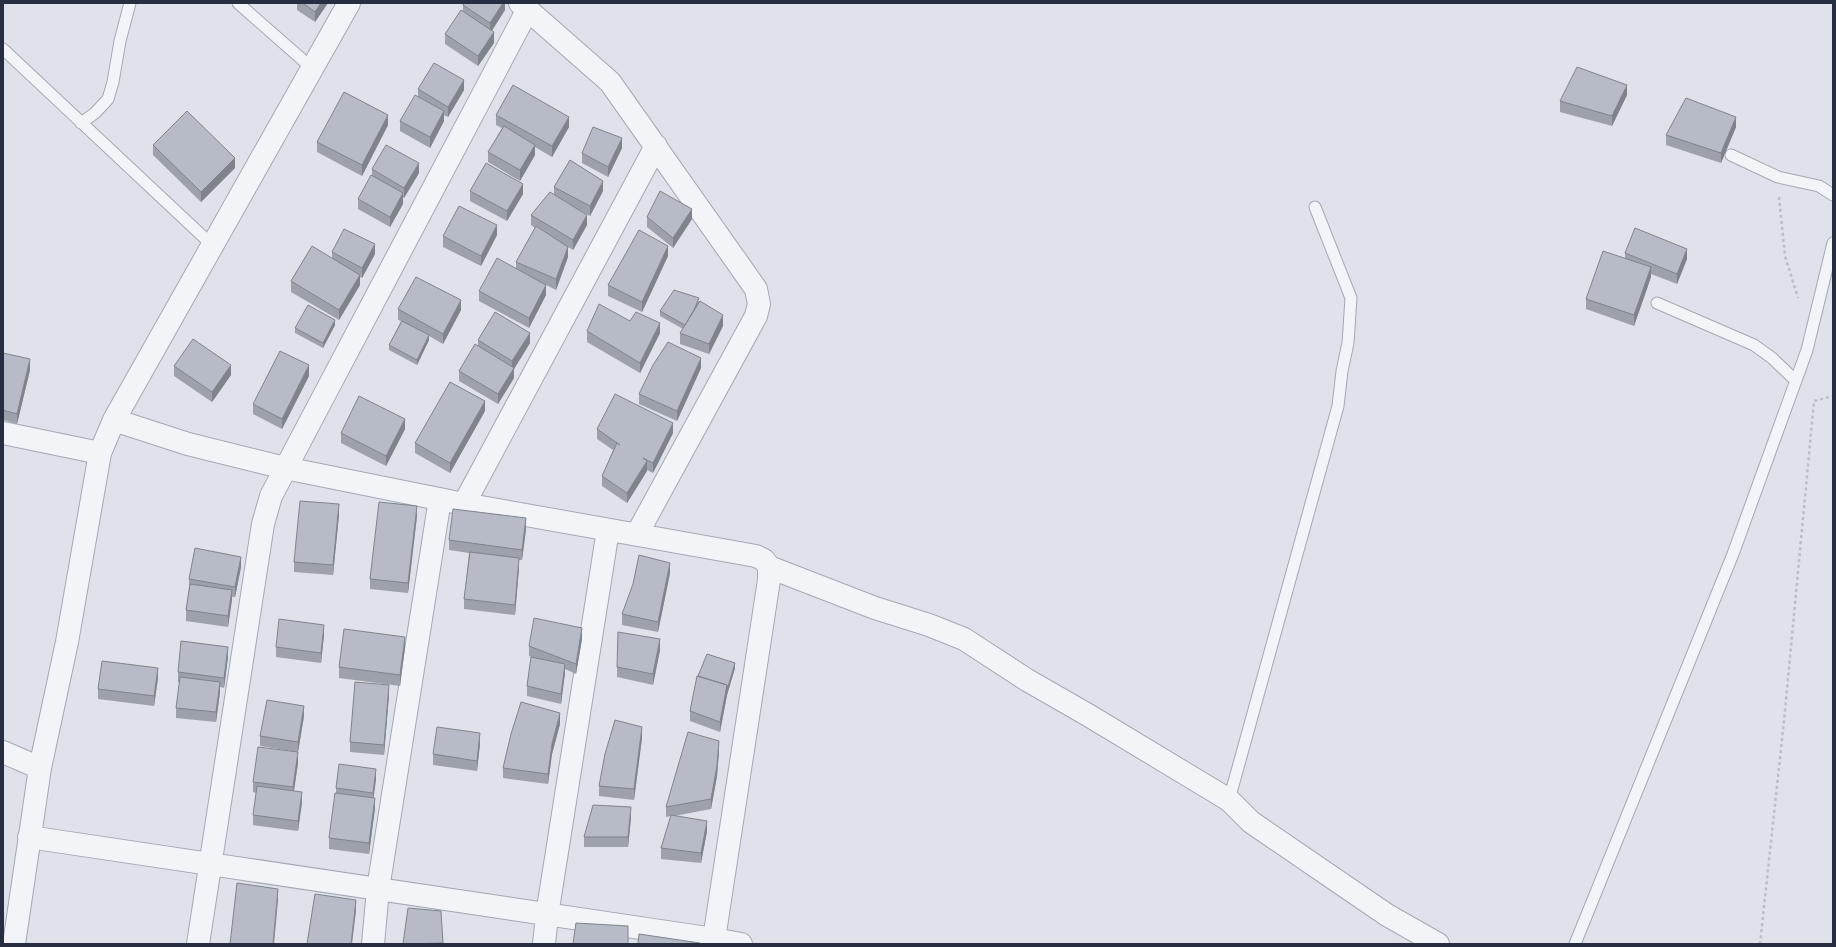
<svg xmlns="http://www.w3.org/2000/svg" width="1836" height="947" viewBox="0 0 1836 947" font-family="'PT Sans Narrow',sans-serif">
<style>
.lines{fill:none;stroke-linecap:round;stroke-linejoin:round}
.service-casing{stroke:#a4a8b4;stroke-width:13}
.minor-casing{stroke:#a4a8b4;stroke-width:24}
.path{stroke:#b9bdc5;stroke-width:2.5;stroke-dasharray:3 3;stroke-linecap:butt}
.service{stroke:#f2f4f8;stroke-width:11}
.minor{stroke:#f2f4f8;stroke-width:22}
.wall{fill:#9da1ab}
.shaded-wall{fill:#7f838b}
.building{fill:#b6bbc7;stroke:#7f838b}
</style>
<rect width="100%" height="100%" fill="#dfe2ea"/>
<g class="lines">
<g class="service-casing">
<path id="service" d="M238,3l75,66
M3,49l209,196
M81,123l14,-10 13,-14 5,-17 7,-41 10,-38
M1731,155l47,22 41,9 14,9
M1657,303l97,42 18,13 24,23
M1229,800l109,-394 4,-35 6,-28 3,-45 -36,-91
M1575,944l158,-390 74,-204 26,-107"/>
</g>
<g class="minor-casing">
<path id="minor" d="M520,3l90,79 146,207 3,15 -3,12 -119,218
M114,420l74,24 97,24 179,36 292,52 8,4 5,7 106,41 54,17 35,14 63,41 61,35 141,85 22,22 136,93 51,29
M3,433l97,20
M464,504l192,-358
M3,752l37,16
M29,837l685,102v5
M14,944l26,-176 27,-126 33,-189 14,-33 235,-417
M198,944l65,-420 8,-28 257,-487
M373,944l5,-55 62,-390
M544,944l3,-29 61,-385
M741,944l-27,-5 55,-359v-13"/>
</g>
<path class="path" d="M1779,197l6,59 13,42
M1760,944l24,-223 30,-320 19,-5"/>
<use href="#service" class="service"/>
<use href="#minor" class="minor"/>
</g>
<path class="wall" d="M297,3h31l-13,19 -18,-12z
M505,3v7l-13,21 2,12 -16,23 -33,-22v-10l18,-23v-6z
M418,89l46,1 -16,27 -4,-2v6l-14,27 -30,-17v-10l18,-25z
M1627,95l-15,31 -52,-14v-11z
M496,115l73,12 -17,30 -17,-10v8l-15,26 -32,-19v-10l14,-24 -6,-3z
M388,125l-26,51 -45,-24v-10z
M1736,127l-15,36 -55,-18v-10z
M153,145l82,23 -34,34 -48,-47z
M622,148l-14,29 -26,-14v-10z
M372,169l47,4 -15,25 -1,-1v7l-13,23 -32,-18v-10l14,-23z
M554,187l49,4 -13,25 -11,-6 8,15 -14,25 -5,-3v10l-12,33 -10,-5v10l-17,33 -50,-27v-10l37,-22v-7l19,-34 -4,-3v-10l23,-20z
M470,191l53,3 -16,27 -37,-20z
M647,217l45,2 -19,29 -26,-21z
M497,235l-16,31 -38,-19v-11z
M332,252l43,2 -13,24 -2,-1v8l-21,35 -48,-28v-11l41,-23z
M1625,253l62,6 -10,25 -26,-10v3l-17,49 -48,-17v-10l39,-41z
M668,256l-26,56 -34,-16v-11z
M699,301l24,25 -14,28 -29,-10v-11l3,-4 -23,-13v-5z
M398,309l63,1 -18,34 -14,-8v4l-12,25 -28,-15v-5l12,-24 -3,-1z
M335,325l-12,23 -28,-15v-5z
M587,331l73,2 -20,40 -53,-31z
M478,340l52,3 -16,26v9l-16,26 -39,-23v-10l19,-25z
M3,353l27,17 -13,54 -14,-4z
M174,366l57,9 -19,27 -38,-26z
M701,368l-24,53 -38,-17v-10z
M309,376l-27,53 -29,-15v-10z
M485,411l-35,62 -35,-20v-10z
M405,429l-19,37 -45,-23v-10z
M597,429l76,4 -20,40 -6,-3v1l-20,32 -25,-17v-10l11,-26 -16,-11z
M339,515l-6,60 -39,-3v-10z
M417,516l-9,77 -38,-4v-10z
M526,529l-4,31h-3v8l-4,47 -51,-6v-10l5,-46 -20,-3v-10z
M241,567l-6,30h-3l-4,30 -42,-6v-11l3,-22v-9z
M670,573l-12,59 -36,-7v-11z
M324,635l-3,28 -45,-6v-10z
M582,639l-6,35 -11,-5 -4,35 -34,-8v-10l4,-29 -2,-1v-10z
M405,647l-5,39 -61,-8v-11z
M660,650l-7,35 -36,-8v-10z
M228,657l-4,31 -4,-1v5l-4,30 -40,-4v-10l4,-25 -2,-1v-10z
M735,668l-8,27 -7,37 -30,-11v-10l8,-35z
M158,678l-4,28 -56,-7v-10z
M389,695l-5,60 -34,-3v-10z
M304,716l-6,36 -38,-6v-10z
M560,724l-8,30 -4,30 -45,-6v-10z
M642,738l-8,62 -35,-4v-10z
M480,744l-3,27 -44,-6v-11z
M719,751l-2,25 -6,33 -37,7 33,15 -6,32 -40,-4v-11l10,-32 -5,1v-10z
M298,763l-4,28 8,11 -4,29 -45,-6v-10l3,-22 -3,-1v-10z
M376,779l-3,19 2,10 -6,46 -40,-5v-11l7,-45v-5z
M631,818l-3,29h-44v-10z
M441,911l2,33h-40z"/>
<path class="shaded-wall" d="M321,3h7l-13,19v-10z
M503,3h2v7l-15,23v-10z
M494,32v11l-16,23v-10z
M464,80v10l-16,27v-10z
M1627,85v10l-15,31v-10z
M444,111v10l-14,27v-11z
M388,115v10l-26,51v-11z
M569,117v10l-17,30v-11z
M1736,117v10l-15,36v-10z
M622,138v10l-14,29v-10z
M535,145v10l-15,26v-11z
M235,158v10l-34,34v-10z
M419,163v10l-15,25v-10z
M603,181v10l-13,25v-10z
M523,184v10l-16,27v-10z
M403,193v11l-13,23v-10z
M692,209v10l-19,29v-10z
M587,215v10l-14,25v-10z
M497,225v10l-16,31v-10z
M375,244v10l-13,24v-10z
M668,246v10l-26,56v-10z
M568,247v10l-12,33v-11z
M1687,249v10l-10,25v-10z
M1651,267v10l-17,49v-11z
M360,275v10l-21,35v-10z
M546,285v10l-17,33v-10z
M461,300v10l-18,34v-10z
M723,315v11l-14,28v-10z
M335,320v5l-12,23v-5z
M660,323v10l-20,40v-10z
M530,333v10l-16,26v9l-16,26v-10l14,-23v-10z
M429,335v5l-12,25v-5z
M701,358v10l-24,53v-10z
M30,359v11l-13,54v-10z
M231,365v10l-19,27v-10z
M309,365v11l-27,53v-10z
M485,401v10l-35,62v-10z
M405,419v10l-19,37v-10z
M673,423v10l-20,40v-10z
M647,461v10l-20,32v-10z
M339,504v11l-6,60v-10z
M417,506v10l-9,77v-10z
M526,518v11l-4,31v-10z
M241,557v10l-6,30v-10z
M519,558v10l-4,47v-10z
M670,563v10l-12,59v-10z
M232,590v10l-4,27v-11z
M324,625v10l-3,28v-10z
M582,628v11l-6,35v-10z
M405,637v10l-5,39v-11z
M660,639v11l-7,35v-11z
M228,647v10l-4,31v-10z
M735,663v5l-8,27 -7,37v-10l7,-37z
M565,664v10l-4,30v-10z
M158,668v10l-4,28v-10z
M220,682v10l-4,30v-10z
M389,685v10l-5,60v-10z
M304,706v10l-6,36v-10z
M560,713v11l-8,30 -4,30v-10l4,-30z
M642,727v11l-8,62v-11z
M480,733v11l-3,27v-10z
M719,741v10l-2,25 -6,33v-10z
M298,752v11l-5,34v-10z
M376,769v10l-3,24v-10z
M302,792v10l-4,29v-10z
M375,798v10l-6,46v-11z
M631,807v11l-3,29v-10z
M707,821v10l-6,32v-10z
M278,889v11l-4,44h-1z
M356,900v11l-4,33h-1z"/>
<path class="building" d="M303,3h18l-6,9z
M464,3h39l-13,20 -27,-18z
M461,10l33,22 -16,24 -33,-22z
M434,63l30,17 -16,27 -30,-18z
M1577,67l50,18 -15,31 -52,-15z
M513,85l56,32 -17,29 -56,-31z
M344,92l44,23 -26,50 -45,-23z
M415,95l29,16 -14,26 -30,-16z
M1686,98l50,19 -15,36 -55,-18z
M187,111l48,47 -34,34 -48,-47z
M504,126l31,19 -15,25 -32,-18z
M593,127l29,11 -14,29 -26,-14z
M386,145l33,18 -15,25 -32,-19z
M570,160l33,21 -13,25 -36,-19z
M486,163l37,21 -16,27 -37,-20z
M371,175l32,18 -13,24 -32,-18z
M660,191l32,18 -19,29 -26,-21z
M550,192l37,23 -14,25 -42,-25z
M459,206l38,19 -16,31 -38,-20z
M536,226l32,21 -12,32 -40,-17z
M1635,228l52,21 -10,25 -52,-21z
M344,229l31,15 -13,24 -30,-16z
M639,230l29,16 -26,56 -34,-17z
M312,246l48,29 -21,35 -48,-29z
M1603,251l48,16 -17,48 -48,-16z
M497,258l49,27 -17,33 -50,-27z
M416,277l45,23 -18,34 -45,-25z
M674,290l25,8 -5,12 -9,15 -25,-14z
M700,301l23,14 -14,29 -29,-11z
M599,304l31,17 6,-9 24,11 -20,40 -53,-32z
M308,305l27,15 -12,23 -28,-15z
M495,312l35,21 -18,28 -34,-21z
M402,321l27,14 -12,25 -28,-15z
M193,339l38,26 -19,27 -38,-26z
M668,342l33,16 -24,53 -38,-17 14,-29z
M475,344l39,24 -16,26 -39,-23z
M280,351l29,14 -27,54 -29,-15z
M3,353l27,6 -13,55 -14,-4z
M450,382l35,19 -35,62 -35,-20z
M615,394l58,29 -20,40 -10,-5 4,3 -20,32 -25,-17 15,-33 3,2 -23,-16z
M359,396l46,23 -19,37 -45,-23z
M300,501l39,3 -6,61 -39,-3z
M379,502l38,4 -9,77 -38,-4z
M453,509l73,9 -4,32 -73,-10z
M195,548l46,9 -6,30 -46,-8z
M470,552l49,6 -4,47 -51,-6z
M639,555l31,8 -12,59 -36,-8 11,-30z
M190,584l42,6 -4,26 -42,-6z
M534,618l48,10 -6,36 -47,-18z
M279,619l45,6 -3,28 -45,-6z
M344,629l61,8 -5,38 -61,-8z
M618,632l42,7 -7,35 -36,-7z
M181,641l47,6 -4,31 -46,-6z
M707,654l28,9 -8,27v-5l-29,-9z
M531,657l34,7 -4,30 -34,-8z
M102,661l56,7 -4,28 -56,-7z
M697,676l30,9 -7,37 -30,-11z
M180,677l40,5 -4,30 -40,-4z
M355,682l34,3 -5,60 -34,-3z
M267,700l37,6 -6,36 -38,-6z
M521,702l39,11 -8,31 -4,30 -45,-6 8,-34z
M615,720l27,7 -8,62 -35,-3 6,-32z
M437,727l43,6 -3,28 -44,-7z
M688,732l31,9 -2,25 -6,33 -45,8z
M258,747l40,5 -5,35 -40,-5z
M339,764l37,5 -3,24 -37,-5z
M257,786l45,6 -4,29 -45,-6z
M335,793l40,5 -6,45 -40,-5z
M593,805l38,2 -3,30h-44z
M671,815l36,6 -6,32 -40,-5z
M237,883l41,6 -5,55h-43z
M315,894l41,6 -5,44h-44z
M408,908l33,3 2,32 -40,1z
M576,923l52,3v18h-55z
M639,934l61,9v1h-62z"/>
<rect width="1836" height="947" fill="none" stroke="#272e42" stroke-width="8"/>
</svg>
